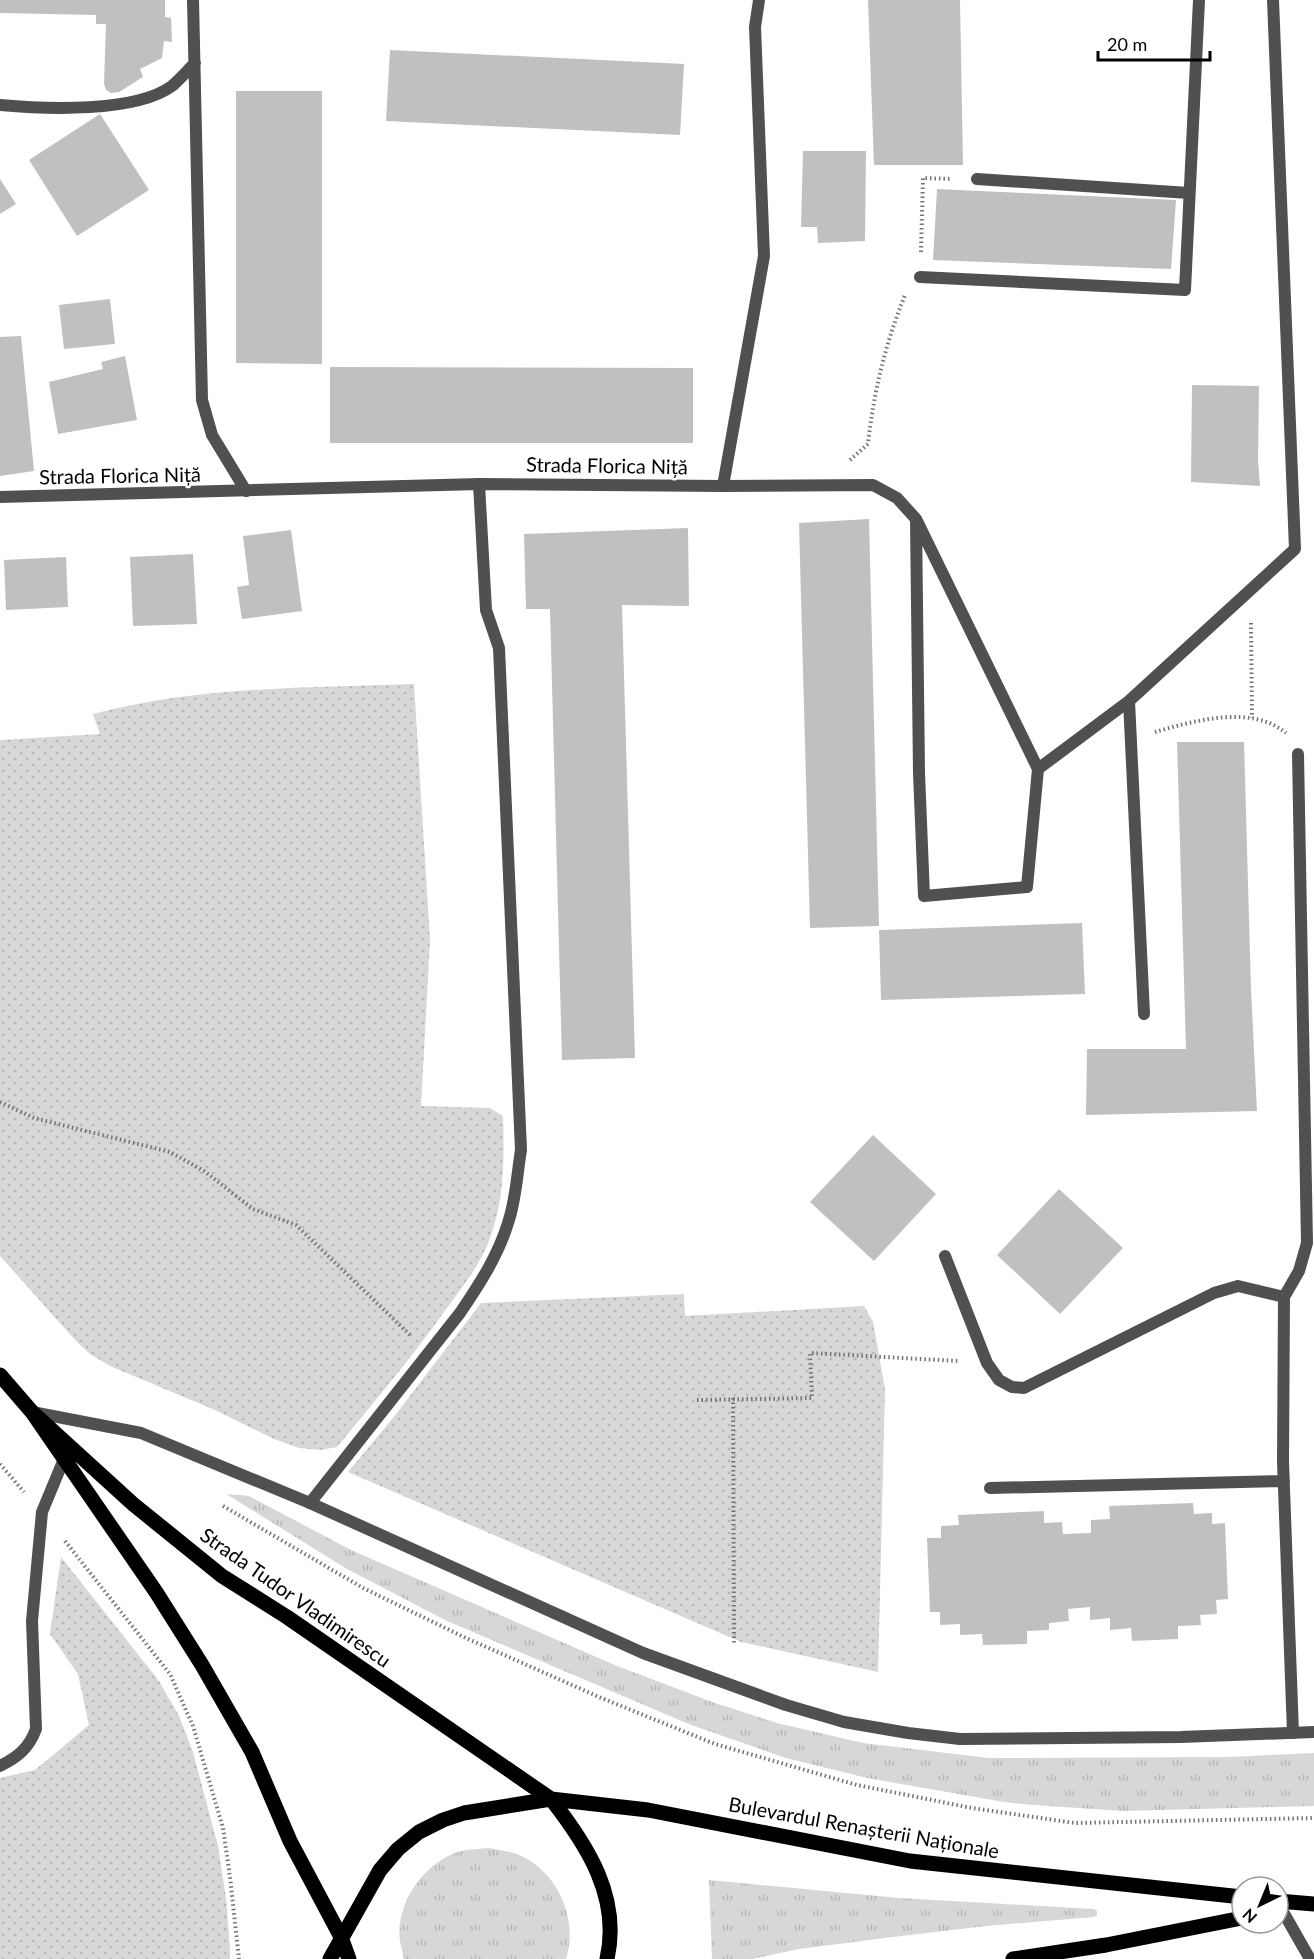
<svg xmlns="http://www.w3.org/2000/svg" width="1314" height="1959" viewBox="0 0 1314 1959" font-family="Lato,sans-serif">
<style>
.grass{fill:url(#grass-tufts)}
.park{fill:url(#park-dots)}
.building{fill:#c0c0c0}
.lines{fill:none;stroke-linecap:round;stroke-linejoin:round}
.path{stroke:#727272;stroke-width:4;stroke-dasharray:1.5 3;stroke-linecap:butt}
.lane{stroke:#505050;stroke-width:12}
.street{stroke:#505050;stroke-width:12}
.primary{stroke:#000;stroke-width:15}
.labels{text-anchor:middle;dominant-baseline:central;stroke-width:5;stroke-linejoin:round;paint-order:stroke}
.street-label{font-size:20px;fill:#000;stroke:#fff}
</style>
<defs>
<pattern id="grass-tufts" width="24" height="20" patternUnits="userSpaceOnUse" patternTransform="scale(1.5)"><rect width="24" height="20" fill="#d7d7d7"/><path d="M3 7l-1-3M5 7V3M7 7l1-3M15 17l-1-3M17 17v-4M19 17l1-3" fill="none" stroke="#b7b7b7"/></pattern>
<pattern id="park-dots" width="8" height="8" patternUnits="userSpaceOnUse" patternTransform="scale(1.5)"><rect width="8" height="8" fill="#d7d7d7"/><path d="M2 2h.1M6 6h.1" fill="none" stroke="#b7b7b7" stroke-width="1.8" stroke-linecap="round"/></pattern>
</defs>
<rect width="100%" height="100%" fill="#fff"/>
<path class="grass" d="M226,1494l23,2 102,54 266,116 98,37 62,20 86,20 126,15 238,-1 87,-4v53l-191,5 -89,-6 -30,-3 -137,-24 -81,-20 -95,-33 -244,-104 -100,-52z
M489,1848c9,2 19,3 28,6 40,16 62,65 49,105h-162c-1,-6 -3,-12 -4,-18 -5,-38 25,-80 61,-90 9,-2 19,-2 28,-3z
M709,1880l190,18 195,11 3,2v4l-3,2 -108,9 -93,11 -94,12 -46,10h-41z"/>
<path class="park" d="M414,684l16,256 -9,166 69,2 13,8c1,42 2,82 -13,122 -9,26 -27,48 -43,70 -34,48 -72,93 -110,139l-17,3 -21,-2 -25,-9 -59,-29 -105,-44 -20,-12 -14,-13 -76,-85v-516l100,-6 -7,-20c105,-28 214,-26 321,-30z
M684,1294l1,22 179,-10 9,16 12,67 -7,283 -137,-30 -393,-170 45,-54 88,-115z
M61,1557l98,124 20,35 14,36 25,94 8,52 4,49v12h-230v-181l35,-8 54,-45 -11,-51 -28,-40z"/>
<path class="building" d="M0,0h165v17l6,1 1,24 -8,-1 -2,17 -22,11 3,8 -24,15 -8,1 -5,-3 -2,-6 2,-60h-10v-9l-96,-2z
M868,0h92l3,165h-89z
M390,50l294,14 -4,71 -294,-14z
M236,91h86v273l-86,-1z
M100,114l49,76 -72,46 -48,-76z
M803,151h63l-1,90 -47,2 -1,-16h-16z
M0,179l16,25 -16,10z
M937,189l239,11 -5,69 -238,-9z
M110,299l5,45 -51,5 -5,-44z
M21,336l13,135 -34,5v-139z
M125,356l12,64 -79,14 -9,-52 54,-13 -2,-7z
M330,367l363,1v75h-363z
M1192,385l67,1 -1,74 2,26 -69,-4z
M869,519l10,407 -69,2 -11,-405z
M688,528l1,78 -67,-1 13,453 -73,2 -12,-451h-24l-2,-75z
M291,530l11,81 -60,8 -5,-32 12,-2 -6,-49z
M193,554l4,70 -64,2 -3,-69z
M66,557l2,50 -62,3 -2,-50z
M1177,742h67l7,247 6,122 -171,4 1,-66h99z
M1082,923l3,71 -204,6 -2,-70z
M873,1135l63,59 -62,67 -64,-59z
M1059,1189l64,59 -63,66 -63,-59z
M1193,1503l1,11 18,-1v11l13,-1 3,76 -12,1 1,14 -17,1 1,10 -23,1v13l-46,2 -1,-13 -21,2v-12l-20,2v-13l-22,2 1,12 -20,2v7l-22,1v13l-44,1 -1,-11 -22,1v-11l-20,1v-13h-10l-3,-74h14v-12l18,-1 -1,-10 86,-4v12l18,-1 1,12 28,-1v-13l19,-1 -1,-13z"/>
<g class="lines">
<path class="path" d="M921,252l2,-74 29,1
M850,460l18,-16c6,-54 17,-99 37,-149
M1251,623l1,95
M1155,732c39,-11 96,-28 131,1
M0,1102l34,16 136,34 34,19 49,38 43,16 116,112
M733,1398l1,247
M697,1400l115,-2 -2,-45 149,8
M0,1464l24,28
M223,1506l140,82 103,50 133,59 116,47 142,41 115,23 103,15 239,-5
M65,1541l105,133 23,52 30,102 7,49 9,82"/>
<path class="lane" d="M193,0l9,400 10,35 34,56
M0,105c45,4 135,8 172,-19 8,-7 16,-16 23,-23
M977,179l212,14
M920,277l265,13 14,-290
M723,486l150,-1 24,13 19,21 122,250
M916,519l3,254 5,123 103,-9 11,-118 91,-68 166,-152 -22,-549
M1129,701l15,313
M945,1256l42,107 12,17 13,7 12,1 190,-95 24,-7 46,11
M990,1488l294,-7
M310,1503l150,-190c19,-28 38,-57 48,-90 8,-23 9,-49 13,-73l-22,-502 -13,-38 -7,-126
M1293,1733l-10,-272 1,-164 15,-26 8,-28 -9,-489
M1282,1910l28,49"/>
<path class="street" d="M0,497l479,-13 244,2 41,-230 -9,-229 4,-27
M32,1412l109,21 169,70 333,150 143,52 58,17 64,11 52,6 221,-2 133,-5
M0,1766c18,-9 29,-18 36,-37l-4,-108 10,-109 22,-53"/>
<path class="primary" d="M0,1375l32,37 124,180 46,73 50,87 38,89 51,96 8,22
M32,1412l101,92 89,72 65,41 264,182c36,46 70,98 56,160
M1278,1901l36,3
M330,1959l50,-89 18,-21 21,-17 24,-12 21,-7 87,-14 97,11 262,51 332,36
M1013,1959l93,-14 136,-27"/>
</g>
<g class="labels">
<g class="street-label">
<text transform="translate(607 465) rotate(1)">Strada Florica Niță</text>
<text transform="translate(120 475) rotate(-1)">Strada Florica Niță</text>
<text transform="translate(296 1597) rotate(35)">Strada Tudor Vladimirescu</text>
<text transform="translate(864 1827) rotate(10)">Bulevardul Renașterii Naționale</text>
</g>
</g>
<g transform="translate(1260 1905) rotate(223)"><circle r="28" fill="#ffffff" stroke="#999999" stroke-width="1.5"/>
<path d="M0-4.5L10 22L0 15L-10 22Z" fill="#000000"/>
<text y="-9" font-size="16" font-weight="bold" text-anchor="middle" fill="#000000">N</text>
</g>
<path d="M1098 51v9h112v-9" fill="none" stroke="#000000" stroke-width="3"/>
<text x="1107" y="51" font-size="18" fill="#000000" stroke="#ffffff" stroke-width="4.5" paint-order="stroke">20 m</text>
</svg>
